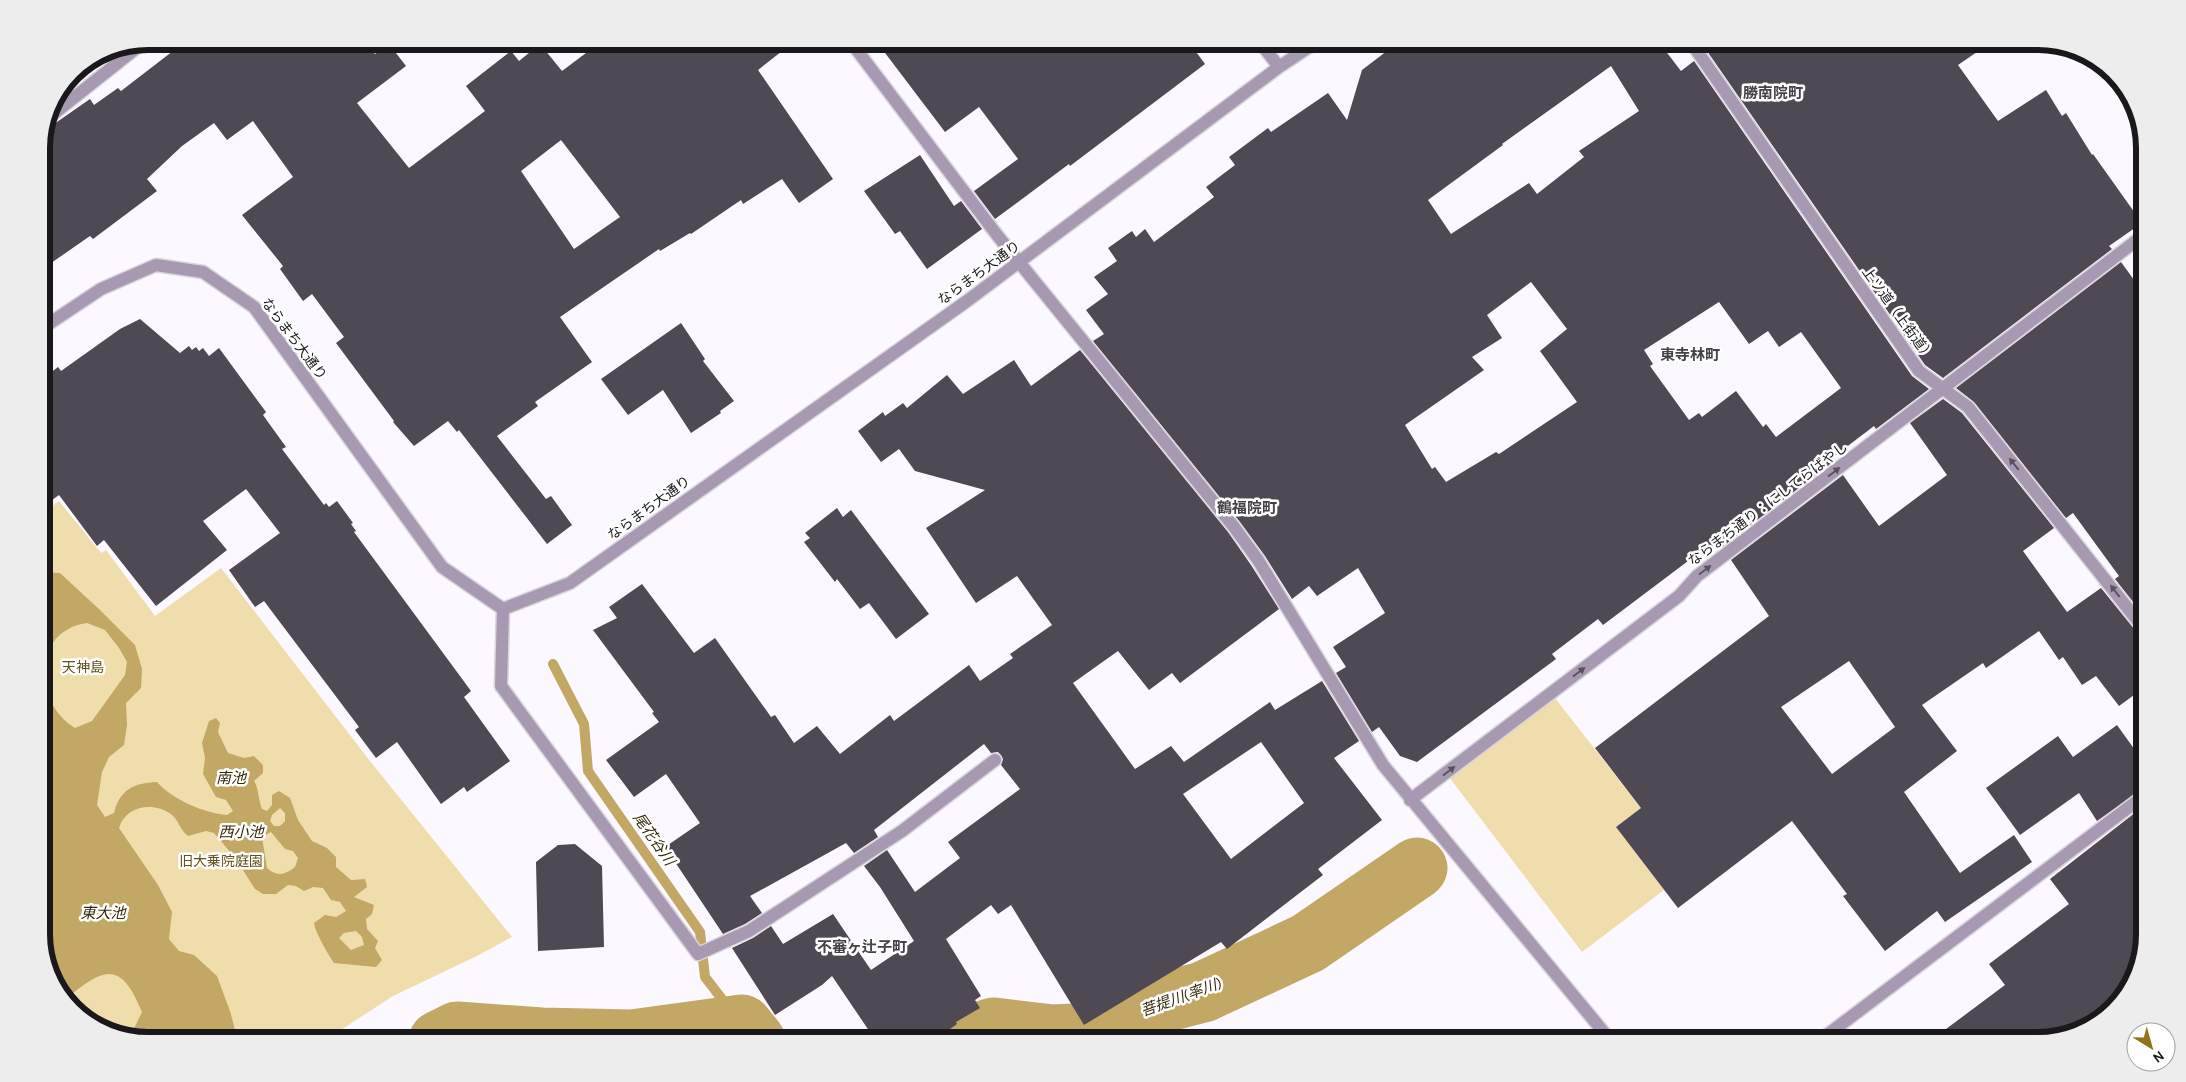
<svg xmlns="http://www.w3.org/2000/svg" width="2186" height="1082" viewBox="0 0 2186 1082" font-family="Karla,'Noto Sans JP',sans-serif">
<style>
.green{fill:#f0ddac}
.water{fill:#c2a864;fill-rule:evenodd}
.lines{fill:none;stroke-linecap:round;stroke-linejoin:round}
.stream{stroke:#c2a864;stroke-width:10}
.river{stroke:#c2a864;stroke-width:61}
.building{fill:#4e4952;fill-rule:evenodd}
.minor-casing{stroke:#d8d4db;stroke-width:15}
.minor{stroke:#a899b3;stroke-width:12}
.oneway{fill:#5a5260}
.labels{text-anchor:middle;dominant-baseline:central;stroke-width:5;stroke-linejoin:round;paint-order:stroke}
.street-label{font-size:14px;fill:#1b181c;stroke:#fff}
.park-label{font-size:14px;fill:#62501b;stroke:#fff}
.neighbourhood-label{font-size:15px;font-weight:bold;fill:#454149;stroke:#fff}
.water-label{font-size:15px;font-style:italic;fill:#342909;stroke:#fff}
.rim{fill:none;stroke:#1b181c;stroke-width:6}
</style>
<rect width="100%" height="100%" fill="#fcf8ff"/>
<path class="green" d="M59,501l42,52 5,-3 49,66 66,-48 149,193 142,176 -35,19 -84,40 -69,45h-176l-47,-11 -42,-37 -17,-52 -1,-427z
M1551,693l90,115 -25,19 48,63 -82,62 -136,-179z"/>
<path class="water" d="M41,572l19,1 41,38 34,34 7,24 -1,19 -15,15 1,22 -3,20 -15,12 -7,15 -5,33 8,12 9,-4c6,-24 20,-30 43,-31 16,18 47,31 70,33l6,-4 -7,-11 -10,-3 -13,-23 2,-16 -3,-15 7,-22 7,-3 4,5 -2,9 10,21 16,5 10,-2 9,9v8l-9,8c5,8 4,18 8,28l5,2 5,-6v-10l7,-4 11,7 8,22 14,21 15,7 9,9v10l15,13 14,-1 2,8 -13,10 20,8 -2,9 -6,5 1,10 11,12 -3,7 7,12 -6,7 -42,-4c-6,-9 -19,-31 -20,-40l11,-8 11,2 10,-6 -6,-9 -9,-2 -8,-12 -10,-1 -9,4 -8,-5 -8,-1 -12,9h-13l-8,-5 -19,-30 -22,-26 -8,-2 -18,5c-9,-7 -9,-16 -17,-22 -18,-13 -46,-8 -52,14l39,57 14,27 -3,27 10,12 15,4 23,21 13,35 8,30h-90l-18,-4 12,-25c-21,-52 -38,-45 -76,-13l-7,-6 -17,-52zM87,623l18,7 14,18 8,14 -2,13 -33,46 -17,7c-42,-25 -44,-97 12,-105zM280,808l5,5v8l-5,5h-6l-4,-5 2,-6zM271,832l14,17 8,2 5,7 -3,9c-10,8 -18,10 -28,1l-5,-31zM356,931l6,6 2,8 -13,5 -12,-12 5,-5z"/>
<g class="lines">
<path class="stream" d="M553,664l31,60 4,47 112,161 5,45 37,48"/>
<path class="river" d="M439,1041l18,-9 84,6 91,2 110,-15 13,16
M952,1041l42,-13 58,7 47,-2 53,-28 51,-13 105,-49 109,-75"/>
</g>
<path class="building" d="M186,41h179l10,13 14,-10 17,22 -49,37 52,65 76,-57 -19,-25 45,-35 8,10 21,-17 22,27 40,-30h193l-37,29 75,109 -34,24 -17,-24 -39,25 -2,-4 -50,34 -1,-1 -30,18 -1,-2 -99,68 32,45 -57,40 3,4 -41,30 49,63 5,-3 21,29 -25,19 -88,-114 -2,2 -9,-11 -34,25 -21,-24 1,-1 -58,-78 8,-6 -32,-43 -9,7 -23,-32 3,-3 -41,-51 51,-38 -40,-56 -26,19 -13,-17 -32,23 -35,33 10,12 -64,48 -3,-3 -49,34v-129l3,-10 46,-32 4,6 24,-17 3,3zM561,140l59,77 -46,32 -53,-78z
M876,41h312l17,23 -135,102 -1,-2 -74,55 -21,-28 44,-32 -39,-52 -34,25z
M1400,41h258l23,30 13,-10 218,315 17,13 -53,40 -2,-3 -42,32 2,3 -112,86 -4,-5 -20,15 -2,-2 -93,70 -5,-6 -46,35 4,5 -139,103 -17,-6 -21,-29 -7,5 -36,-59 10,-6 -13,-20 52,-34 -27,-45 -41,28 -8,-10 -17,13 -27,-43 -25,-34 -147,-181 11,-7 -18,-24 22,-16 -14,-17 23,-16 -9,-13 24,-17 4,6 9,-8 9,13 60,-45 -8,-10 29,-22 -6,-8 39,-29 3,4 57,-39 19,27 15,-50zM1611,66l28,45 -60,40 5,6 -47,37 -8,-11 -78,51 -23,-34 75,-55 -1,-1zM1531,282l36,47 -27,22 37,51 -78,52 -3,-2 -50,30 -11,-15 -3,2 -27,-44 79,-55 -12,-13 30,-19 -15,-23zM1719,302l30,42 19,-13 11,16 22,-15 40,56 -65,49 -10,-13 -3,3 -27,-36 -34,26 -3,-4 -10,7 -39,-54 3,-2 -9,-14z
M1720,41h273l-35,24 40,56 48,-31 16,26 4,-3 26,42 1,-1 49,69 -33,23 3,3 -169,129 -18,-13 -218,-314z
M920,155l34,51 7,-5 21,28 -55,40 -27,-38 -5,3 -31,-43z
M2121,262l24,33v322l-30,-38 4,-3 -46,-63 -7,5 -92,-116 -18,-14z
M140,319l40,34 9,-7 3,4 4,-3 3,4 4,-3 6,8 10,-8 47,64 -3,3 23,32 -4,2 42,56 2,-2 3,4 8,-6 16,22 -2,1 5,7 -2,1 117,159 -7,6 46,64 -43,31 -3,-5 -23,17 -44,-62 -21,16 -21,-28 4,-3 -95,-126 -9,6 -26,-37 51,-37 -34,-44 -43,32 24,29 -71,56 -52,-66 -7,6 -38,-51 -18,13v-128l17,-13 3,4 59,-42z
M681,323l24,36 -2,2 31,40 -14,10 1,2 -30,20 -28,-43 -35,25 -27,-36z
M1080,350l148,182 23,33 28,44 -99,74 -8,-10 -23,17 -31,-39 -45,32 62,86 36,-23 13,16 86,-60 5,8 47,-29 37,60 -25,17 48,62 -64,49 5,6 -96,74 -6,-7 -137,83 -73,-120 -13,9 -7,-9 -45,34 35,57 -6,4 5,8 -24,14 1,2 -24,17h-13l-7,-8 -11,8h-26l-44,-65 -10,9 -47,30 -43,-67 21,-10 18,-12 12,18 50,-30 38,56 43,-29 -34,-54 -16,-21 23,-16 28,42 45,-34 -12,-16 72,-53 -19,-24 2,-6 -2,-4 -3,-3 -7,1 -7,-9 -110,86 4,7 -24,16 -8,-10 -96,53 12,17 -17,11 -22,10 -58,-87 35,-24 -34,-49 -32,23 -28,-37 53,-38 -7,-9 2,-1 -61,-82 24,-12 -8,-11 33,-23 52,69 21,-15 56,79 4,-2 19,28 23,-17 23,28 50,-39 4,6 75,-56 11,16 33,-23 -3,-4 42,-29 -35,-49 -41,27 -50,-75 59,-38 -70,-19 -16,-22 -18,13 -23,-31 25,-19 2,4 18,-13 4,5 40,-33 16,19 51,-34 17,26zM1261,742l43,61 -73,56 -48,-65z
M1943,399l19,14 92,115 -31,23 44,61 34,-24 38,47 6,3v49l-26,19 -23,-30 -14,9 -19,-28 -4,3 -20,-29 -53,37 -3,-5 -61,42 35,46 -53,41 56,81 54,-38 18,27 -87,60 -8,-11 -52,40 -42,-55 4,-2 -55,-73 -114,87 -62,-81 25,-19 -46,-60 174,-132 -38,-56 112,-85 36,51 68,-51 -37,-52zM1849,661l46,66 -63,47 -51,-67z
M837,508l6,9 8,-7 78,104 -33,25 -27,-36 -9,6 -23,-30 -2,3 -31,-40 6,-4 -5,-5z
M2117,725l28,39v23l-48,34 -18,-28 -59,42 -34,-47 72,-52 15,21z
M2145,805v129l-11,47 -37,42 -59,18h-108l75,-56 -16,-21 80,-60 -19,-25z
M575,844l27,22 2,81 -66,4 -2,-89 22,-17z"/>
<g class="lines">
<g class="minor-casing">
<path id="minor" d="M850,41l147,194 237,292 24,33 125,205 228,276
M1259,41l20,26
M1690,41l229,330 49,36 177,223
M47,119l97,-77
M41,329l60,-40 55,-24 47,7 51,35 188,260 61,42 67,-26 397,-282 312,-234 39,-26
M503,609l-2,77 197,268 51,-23 153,-100 93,-71
M1410,800l269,-204 18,-20 448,-342
M1819,1041l326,-246"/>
</g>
<use href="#minor" class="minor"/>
</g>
<defs><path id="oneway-solid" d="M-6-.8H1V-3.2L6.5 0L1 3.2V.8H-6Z" transform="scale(1.25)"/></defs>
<g class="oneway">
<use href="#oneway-solid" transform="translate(2014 464) rotate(-129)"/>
<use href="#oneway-solid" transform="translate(1834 472) rotate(-37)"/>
<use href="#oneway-solid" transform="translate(1705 570) rotate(-37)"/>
<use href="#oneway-solid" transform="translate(2115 591) rotate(-128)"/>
<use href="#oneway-solid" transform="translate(1579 672) rotate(-37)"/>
<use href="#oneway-solid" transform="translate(1449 771) rotate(-37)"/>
</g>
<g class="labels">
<g class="street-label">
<text transform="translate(979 273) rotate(-36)">ならまち大通り</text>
<text transform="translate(1898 314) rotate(54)">上ツ道（上街道）</text>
<text transform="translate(294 339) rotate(53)">ならまち大通り</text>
<text transform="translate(1768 504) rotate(-37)">ならまち通り：にしてらばやし</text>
<text transform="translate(649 508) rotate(-36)">ならまち大通り</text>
</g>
<g class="park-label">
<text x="83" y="667">天神島</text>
<text x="221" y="861">旧大乗院庭園</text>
</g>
<g class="neighbourhood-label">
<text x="1773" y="93">勝南院町</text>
<text x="1690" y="355">東寺林町</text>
<text x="1247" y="508">鶴福院町</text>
<text x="862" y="947">不審ヶ辻子町</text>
</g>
<g class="water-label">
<text x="231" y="778">南池</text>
<text x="241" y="832">西小池</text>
<text transform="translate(654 839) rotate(55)">尾花谷川</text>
<text x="103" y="913">東大池</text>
<text transform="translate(1181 997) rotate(-20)">菩提川(率川)</text>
</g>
</g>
<path d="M0 0H2186V1082H0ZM148 50H2038A98 98 0 0 1 2136 148V934A98 98 0 0 1 2038 1032H148A98 98 0 0 1 50 934V148A98 98 0 0 1 148 50Z" fill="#ededed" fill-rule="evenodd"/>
<path class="rim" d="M148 50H2038A98 98 0 0 1 2136 148V934A98 98 0 0 1 2038 1032H148A98 98 0 0 1 50 934V148A98 98 0 0 1 148 50Z"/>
<g transform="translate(2151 1047) rotate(143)"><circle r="24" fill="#ffffff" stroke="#a4a3a4"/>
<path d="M0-4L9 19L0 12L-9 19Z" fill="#917419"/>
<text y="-8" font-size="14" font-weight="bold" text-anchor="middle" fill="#1b181c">N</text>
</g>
</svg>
